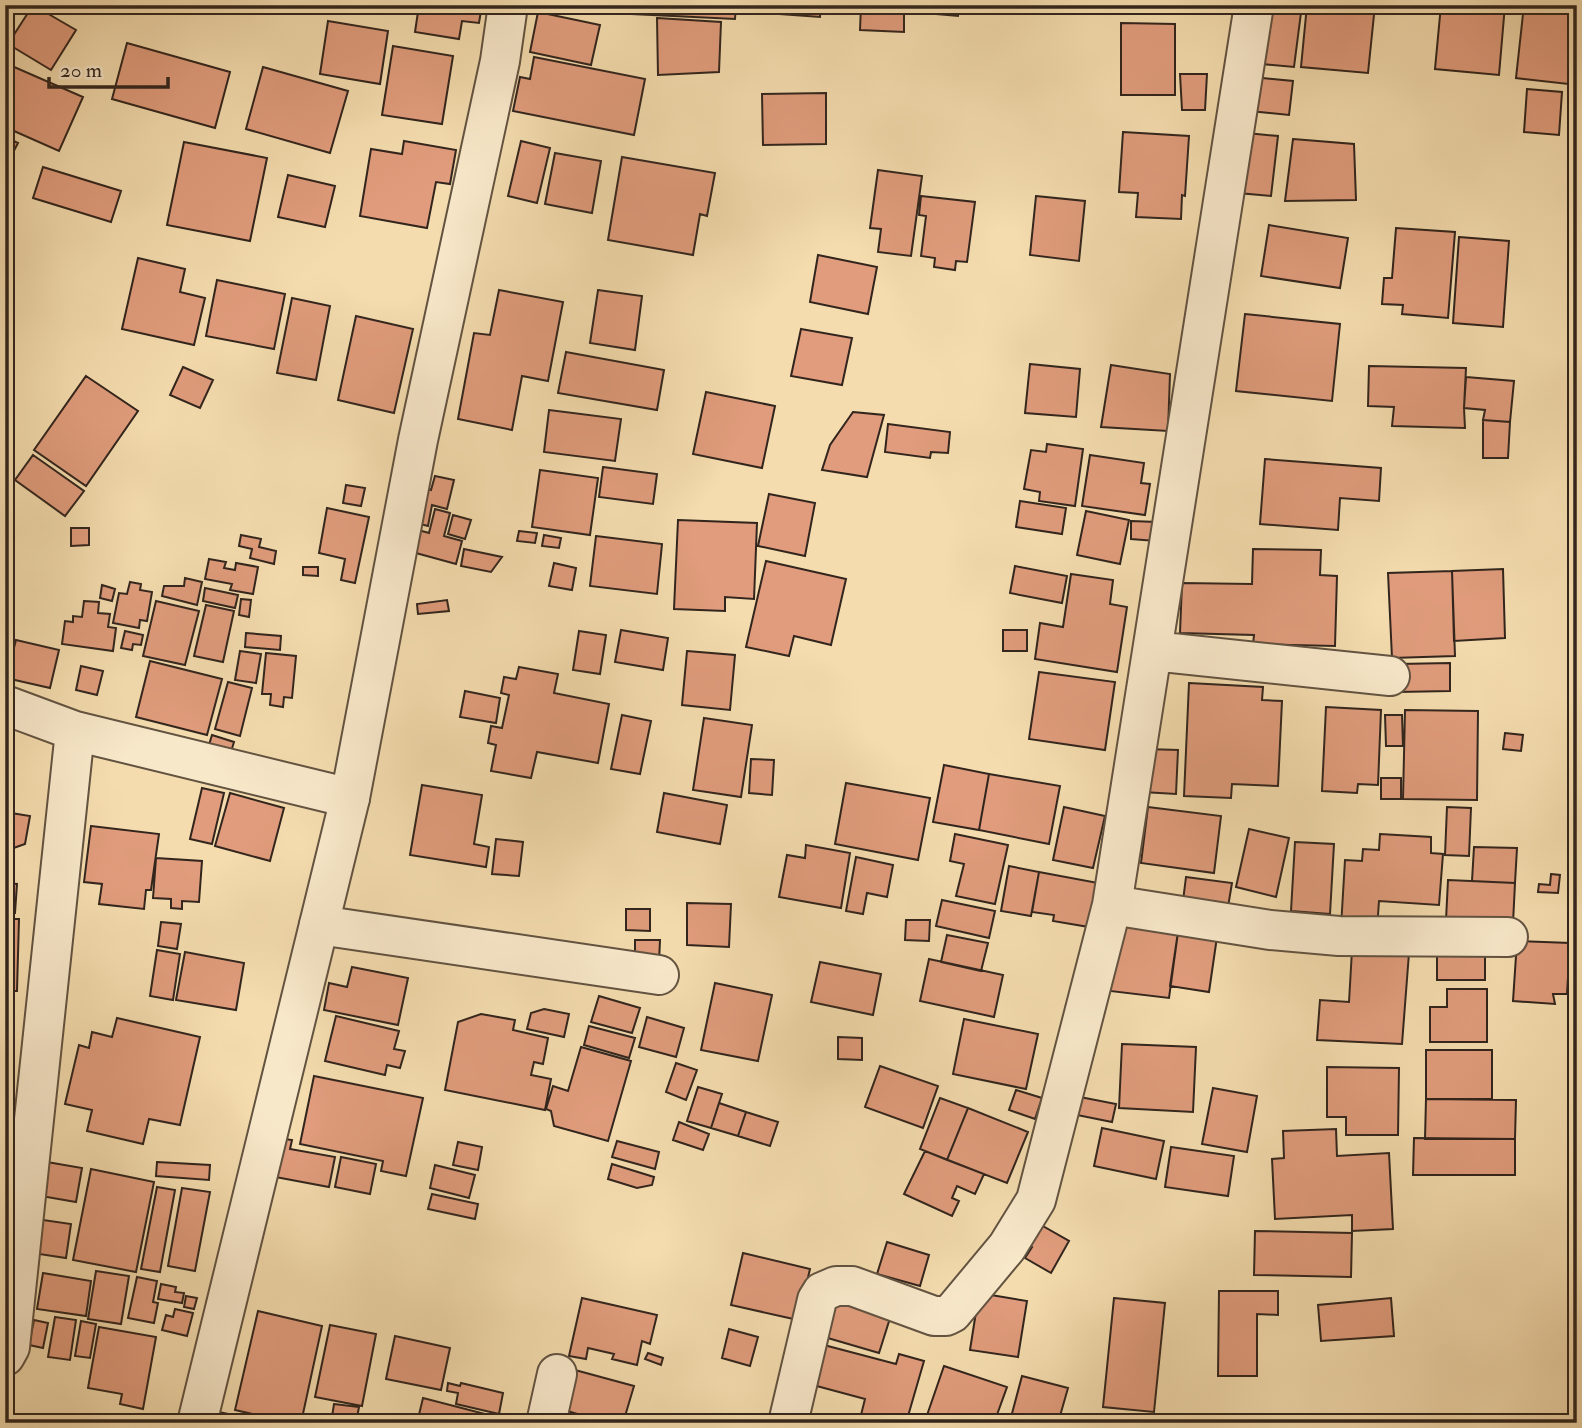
<svg xmlns="http://www.w3.org/2000/svg" width="1582" height="1428" viewBox="0 0 1582 1428" font-family="'IM FELL Double Pica',serif">
<style>
.building{fill:#e09c7c;stroke:#32251d;stroke-width:2}
.lines{fill:none;stroke-linecap:round;stroke-linejoin:round}
.minor-casing{stroke:#625341;stroke-width:42}
.tertiary-casing{stroke:#625341;stroke-width:42}
.minor{stroke:#f8e8ca;stroke-width:38}
.tertiary{stroke:#f8e8ca;stroke-width:38}
</style>
<rect width="100%" height="100%" fill="#f4dcae"/>
<filter id="stains"><feTurbulence type="fractalNoise" baseFrequency=".00286" numOctaves="4"/><feColorMatrix values="0 0 0 0 .2 0 0 0 0 .09 0 0 0 0 .02 0 0 0 .5 -.17"/></filter>
<radialGradient id="worn" r=".72"><stop offset=".6" stop-color="#630" stop-opacity="0"/><stop offset="1" stop-color="#630" stop-opacity=".3"/></radialGradient>
<path class="building" d="M33,5l43,25 -25,40 -43,-26z
M419,5h63l-3,18 -17,-2 -3,18 -44,-7z
M633,5h103l-1,14 -103,-5z
M781,5h40l-1,12 -40,-3z
M861,5h43v27l-44,-2z
M892,5h67l-1,11 -67,-6z
M1268,5h34l-8,62 -32,-3z
M1307,5h68l-7,68 -67,-6z
M1441,5h64l-6,70 -64,-6z
M1524,5h53v80l-61,-7z
M538,12l62,13 -9,40 -61,-13z
M657,18l64,4 -2,50 -61,3z
M328,21l60,10 -8,53 -60,-10z
M1121,23l54,1v71h-54z
M127,43l103,29 -15,56 -103,-29z
M393,46l60,10 -11,68 -60,-9z
M534,57l111,22 -11,56 -121,-24 7,-34 10,2z
M5,63l78,34 -24,54 -54,-24z
M263,67l85,24 -18,62 -84,-24z
M1180,74h27l-2,36h-23z
M1253,77l40,4 -4,34 -39,-4z
M1527,89l35,3 -3,43 -35,-3z
M1577,91v22h-6l-1,-21z
M826,93v51l-63,1 -1,-51z
M1123,132l66,4 -4,60 -3,-1 -1,24 -45,-2 2,-24 -19,-1z
M1246,133l32,3 -7,60 -33,-3z
M5,137l13,6 -13,25z
M1293,139l61,5 2,56 -71,1z
M404,141l52,9 -6,34 -14,-2 -9,46 -67,-12 11,-67 31,5z
M521,141l29,7 -13,55 -29,-7z
M184,142l83,16 -17,83 -83,-16z
M555,153l46,8 -9,52 -47,-9z
M622,157l93,16 -8,43 -7,-2 -7,41 -85,-15z
M43,167l78,24 -10,31 -78,-24z
M878,170l44,6 -11,80 -33,-4 3,-23 -11,-1z
M288,175l47,11 -10,41 -47,-10z
M921,196l54,6 -8,60 -11,-1 -1,9 -21,-3 1,-9 -14,-2 5,-40 -7,-1z
M1036,196l49,5 -6,60 -49,-6z
M1269,225l79,13 -8,50 -79,-12z
M1396,228l59,4 -7,86 -46,-4 1,-9 -21,-1 2,-26h8z
M1459,237l50,4 -6,86 -50,-4z
M818,255l59,12 -9,47 -58,-12z
M138,258l47,11 -5,23 25,6 -11,47 -72,-16z
M217,280l68,14 -11,55 -68,-13z
M499,290l64,12 -15,79 -26,-5 -10,54 -54,-11 16,-86 16,2z
M598,290l44,6 -7,54 -45,-7z
M292,298l38,8 -14,74 -39,-7z
M1245,314l95,10 -8,77 -96,-10z
M356,316l57,13 -19,84 -56,-13z
M801,329l51,9 -10,47 -51,-9z
M566,352l98,18 -7,40 -99,-17z
M1030,364l50,5 -4,48 -51,-4z
M1111,365l59,9 -2,57 -67,-4z
M1369,366l97,2 -2,40 1,20 -73,-2 2,-19 -26,-1z
M183,367l30,13 -13,28 -30,-13z
M86,376l52,35 -52,75 -52,-36z
M1466,377l48,4 -4,41 -27,-2 2,-10 -21,-2z
M706,392l69,14 -13,62 -69,-14z
M549,410l72,9 -6,42 -71,-9z
M853,412l31,3 -17,62 -45,-7 8,-25z
M1483,420l27,2 -2,36h-25z
M888,424l62,8 -2,21 -17,-1 -1,6 -45,-6z
M1047,444l36,5 -8,57 -36,-5 1,-9 -16,-3 7,-39 15,2z
M33,455l51,36 -19,25 -50,-36z
M1090,455l54,8 -3,20 9,1 -5,31 -63,-9z
M1265,459l116,9 -2,33 -39,-3 -2,32 -78,-6z
M603,467l54,7 -4,30 -54,-7z
M540,470l58,8 -8,57 -58,-8z
M435,476l19,4 -7,29 -15,-4 -4,21 -16,-4 8,-35 11,3z
M346,485l19,3 -4,18 -18,-3z
M769,494l46,9 -10,53 -47,-10z
M1020,501l46,7 -4,26 -46,-7z
M327,508l42,9 -14,66 -14,-3 4,-21 -26,-6z
M435,509l15,4 -6,23 18,5 -6,23 -51,-14 6,-22 18,5z
M1086,511l43,9 -9,44 -43,-9z
M453,515l18,5 -6,19 -17,-5z
M678,520l79,3 -3,76 -29,-2v14l-51,-2z
M1131,521l26,1 -1,19 -25,-2z
M5,522l6,1 -6,35z
M71,528h18v17l-18,1z
M519,531l18,2 -2,10 -18,-2z
M241,535l20,4 -2,8 17,4 -2,13 -24,-6 2,-9 -13,-3z
M544,535l17,3 -2,10 -17,-2z
M596,536l66,8 -5,50 -67,-8z
M464,549l38,8 -11,15 -30,-6z
M1253,549l68,1 -1,25 17,1 -2,70 -82,-2 1,-9 -74,-2 2,-50 70,1z
M209,559l17,3 -2,6 11,2 1,-7 22,4 -5,27 -23,-4 2,-6 -27,-5z
M766,561l80,18 -15,66 -37,-9 -5,20 -43,-9z
M554,563l22,5 -4,22 -23,-4z
M1015,566l52,10 -5,27 -52,-10z
M303,567h15v9l-15,-1z
M1503,569l2,69 -51,3 -2,-70z
M1452,571l3,85 -63,2 -4,-85z
M1071,574l42,6 -3,24 17,3 -10,65 -82,-13 5,-36 23,4z
M185,578l17,4 -5,23 -35,-9 2,-10h20z
M130,582l11,2 -1,6 12,2 -5,29 -7,-1 -1,8 -26,-5 6,-30 8,1z
M102,585l13,4 -3,12 -12,-3z
M205,588l33,7 -3,13 -32,-7z
M241,599l10,1 -2,17 -10,-2z
M447,600l2,11 -31,3 -1,-10z
M84,601l15,1 -1,11 12,1 -2,13 8,1 -3,23 -51,-7 3,-23 8,1v-6l9,1z
M156,601l43,10 -14,54 -42,-9z
M206,605l28,6 -11,51 -29,-6z
M621,630l47,8 -5,32 -48,-8z
M1003,630h24v21h-24z
M125,631l18,4 -2,10 -8,-1 -1,6 -11,-2z
M579,631l27,4 -6,39 -27,-4z
M246,633l35,3 -1,14 -35,-3z
M16,640l43,10 -9,38 -44,-10z
M240,651l21,3 -5,29 -21,-3z
M687,651l48,4 -5,55 -48,-5z
M266,653l30,3 -4,42 -8,-1 -1,10 -13,-2 1,-11h-9z
M150,661l72,18 -15,56 -71,-18z
M1450,663v28l-52,1v-28z
M81,666l22,5 -6,24 -21,-5z
M519,667l39,7 -4,19 55,11 -11,59 -61,-11 -6,26 -40,-7 5,-26 -8,-2 3,-17 11,2 7,-33 -8,-2 3,-16 12,2z
M1039,672l76,10 -10,68 -76,-11z
M228,682l24,6 -12,48 -25,-7z
M1189,683l74,4 -1,13 20,1 -4,85 -46,-2 -1,14 -47,-2z
M465,691l35,7 -4,25 -36,-6z
M1326,707l55,3 -3,75 -20,-1 -1,9 -35,-2z
M1405,710l73,1 -1,89 -74,-1z
M622,715l29,6 -11,53 -29,-5z
M1385,715h17l1,31h-17z
M704,718l48,7 -11,72 -48,-7z
M1505,733l18,2 -2,16 -18,-2z
M212,735l22,7 -4,13 -22,-7z
M1146,749l32,1 -2,44 -33,-2z
M751,759l23,1 -2,35 -23,-2z
M944,765l45,9 -10,56 -46,-8z
M989,774l71,12 -11,58 -70,-14z
M1381,778h20v21h-20z
M846,783l84,15 -12,62 -83,-16z
M422,785l60,10 -8,49 15,3 -3,20 -76,-12z
M202,788l22,5 -12,51 -22,-5z
M230,793l54,15 -14,53 -55,-15z
M664,793l63,12 -7,39 -63,-12z
M1064,807l41,9 -12,52 -40,-8z
M1148,807l73,9 -7,57 -73,-10z
M1447,807l24,1 -2,48 -24,-1z
M5,812l25,4 -5,28 -20,7z
M91,826l68,8 -8,56h-5l-2,19 -45,-5 3,-20 -18,-2z
M1249,829l40,9 -13,59 -40,-10z
M955,834l53,11 -13,59 -39,-8 8,-32 -14,-3z
M1380,834l51,3v16l12,1 -4,51 -60,-4 -2,28 -36,-2 4,-67 17,1 1,-12 16,1z
M496,839l27,3 -4,34 -27,-2z
M1295,842l39,2 -4,70 -39,-3z
M806,845l44,8 -9,55 -62,-11 8,-42 18,3z
M1474,847l43,1 -2,35 -43,-2z
M5,857l9,1 -2,20h-7z
M856,857l37,8 -6,32 -20,-4 -4,21 -17,-3z
M156,858l46,3 -3,41 -17,-1v8l-11,-1v-9l-18,-1z
M1009,866l30,6 -8,44 -30,-5z
M1039,872l59,11 -9,44 -36,-6 1,-6 -22,-3z
M1551,874l9,1 -2,18 -20,-1 1,-8 11,1z
M1186,877l46,6 -4,24 -45,-6z
M1448,880l67,3 -2,40 -67,-3z
M5,883l12,1 -2,29 -10,-1z
M942,900l53,11 -6,27 -53,-12z
M687,903l44,1 -2,43 -42,-2z
M626,909h24v22l-24,-1z
M1121,916l58,9 -10,73 -59,-7z
M5,919h14l-2,72h-12z
M906,920h24l-1,21 -24,-1z
M161,922l20,2 -4,25 -19,-3z
M1179,925l39,5 -9,62 -39,-6z
M947,935l41,8 -7,28 -40,-9z
M635,940h25l-1,22 -24,-1z
M1517,941l53,2 -3,51h-14l2,10 -42,-3z
M1437,945h48v35h-48z
M157,950l23,4 -7,46 -23,-4z
M1352,950l57,3 -7,91 -85,-4 3,-40 29,2z
M185,952l59,11 -8,47 -60,-10z
M929,959l74,16 -9,42 -74,-16z
M820,962l61,12 -8,41 -62,-13z
M352,967l56,11 -10,47 -74,-15 5,-27 18,4z
M715,983l57,12 -14,66 -57,-11z
M1447,989h40v53h-57v-35h17z
M599,996l41,12 -8,25 -41,-11z
M5,1004l8,1 -2,44h-6z
M544,1009l25,5 -5,23 -37,-8 4,-16z
M481,1014l34,6 -2,10 35,8 -5,26 -9,-2 -3,13 20,4 -6,31 -100,-20 13,-68z
M336,1016l63,15 -5,18 11,2 -5,17 -13,-3 -2,10 -60,-14z
M647,1017l37,11 -8,29 -37,-10z
M117,1018l83,19 -20,88 -31,-6 -6,25 -56,-13 5,-21 -27,-6 14,-59 10,3 3,-16 20,5z
M964,1019l74,15 -12,55 -73,-15z
M589,1026l46,12 -6,20 -45,-13z
M838,1037l24,1v22l-24,-1z
M1122,1044l74,3 -3,65 -74,-4z
M581,1047l50,14 -23,80 -54,-15 -3,-15 -5,-2 7,-23 15,5z
M1426,1050h66v49h-66z
M676,1063l21,7 -11,30 -20,-8z
M880,1066l58,20 -15,42 -58,-21z
M1327,1067l72,1 -1,67h-52v-18h-19z
M314,1076l109,22 -17,78 -25,-5 2,-10 -83,-17z
M698,1087l24,7 -11,34 -24,-7z
M1213,1088l44,8 -10,56 -45,-8z
M1016,1090l26,8 -7,21 -26,-9z
M1080,1097l36,7 -4,18 -35,-7z
M940,1098l28,10 -21,52 -27,-11z
M1426,1099l90,1 -1,39h-90z
M719,1103l27,9 -8,24 -27,-8z
M968,1108l60,24 -21,51 -60,-23z
M746,1112l32,10 -8,24 -32,-10z
M679,1122l30,12 -6,16 -30,-10z
M1102,1128l62,13 -8,38 -62,-13z
M1336,1129l1,27 52,-3 4,76 -41,2v-16l-77,4 -3,-60 12,-1 -1,-27z
M278,1138l14,2 -2,9 45,8 -6,30 -59,-11z
M1414,1138l101,1v36h-102z
M617,1141l42,11 -4,17 -43,-12z
M458,1142l24,5 -4,23 -25,-5z
M1171,1147l63,9 -6,40 -63,-9z
M925,1151l59,23 -9,20 -18,-8 -5,12 7,3 -7,15 -48,-22z
M341,1157l35,7 -6,30 -35,-7z
M47,1162l35,6 -6,34 -35,-6z
M157,1162l53,3 -1,15 -53,-4z
M612,1164l42,13 -2,8 -15,3 -29,-9z
M435,1165l40,10 -6,23 -39,-10z
M91,1169l63,13 -18,90 -63,-12z
M157,1187l18,3 -15,82 -19,-3z
M182,1188l28,4 -15,79 -27,-5z
M432,1194l46,10 -3,15 -47,-10z
M43,1220l28,4 -5,34 -27,-4z
M1034,1221l35,20 -18,32 -26,-15 7,-11 -9,-5z
M1255,1231l97,2 -1,44 -97,-2z
M887,1242l42,13 -9,31 -43,-12z
M743,1253l67,16 -12,51 -67,-15z
M96,1271l33,5 -8,48 -33,-5z
M43,1273l48,8 -5,35 -49,-7z
M137,1277l20,4 -4,21 5,1 -4,20 -26,-5z
M161,1284l15,3 -1,5 9,1 -2,10 -24,-4z
M1219,1291h59v24l-21,-1v62h-39z
M979,1293l48,8 -9,56 -48,-7z
M186,1296l11,2 -3,11 -10,-2z
M582,1298l75,17 -7,29 -8,-3 -5,24 -25,-6 2,-5 -26,-6 -2,11 -17,-3z
M832,1298l59,17 -12,38 -58,-17z
M1114,1298l51,5 -11,109 -51,-5z
M1391,1298l3,38 -73,5 -3,-36z
M175,1309l18,4 -6,23 -25,-6 4,-15 7,2z
M258,1311l64,15 -21,97h-10l-56,-13z
M55,1317l21,3 -6,40 -22,-3z
M34,1320l14,3 -5,25 -14,-3z
M81,1321l15,3 -6,34 -15,-2z
M330,1325l46,9 -14,72 -47,-9z
M99,1327l57,10 -13,72 -23,-5 2,-10 -34,-6z
M729,1329l29,8 -8,29 -28,-8z
M395,1336l55,12 -9,42 -55,-11z
M824,1345l72,19 3,-10 25,7 -18,62h-15l-30,-8 4,-16 -52,-14z
M648,1353l15,5 -2,7 -16,-6z
M944,1366l63,21 -13,36 -69,-2z
M575,1370l59,16 -11,37h-30l1,-4 -30,-9z
M1022,1376l46,12 -10,35 -48,-2z
M448,1383l12,3 1,-3 42,10 -4,21 -43,-10 2,-11 -11,-2z
M423,1398l89,23 -95,2z
M5,1404l8,2 -4,17h-4z
M334,1404l25,3 -3,16h-25z
M214,1411l57,12h-59z"/>
<g class="lines">
<g class="minor-casing">
<path id="minor" d="M1153,651l237,25
M5,705l70,26 275,67
M1112,905l158,25 69,6 169,1
M319,925l340,50
M5,1356l5,-9 65,-616
M546,1423l11,-49
M788,1423l29,-123 5,-8 14,-6h16l82,30h12l6,-3 55,-66 29,-47 76,-295 142,-900"/>
</g>
<g class="tertiary-casing">
<path id="tertiary" d="M197,1423l153,-625 68,-358 82,-379 8,-56"/>
</g>
<use href="#minor" class="minor"/>
<use href="#tertiary" class="tertiary"/>
</g>
<rect width="1582" height="1428" fill="none" stroke="#f4dcae" stroke-width="28"/>
<rect x="7" y="7" width="1568" height="1414" fill="none" stroke="#32251d" stroke-width="3.5"/>
<rect x="14" y="14" width="1554" height="1400" fill="none" stroke="#32251d" stroke-width="2"/>
<path d="M49 77v10h119v-10" fill="none" stroke="#32251d" stroke-width="3.5"/>
<text x="60" y="77" font-size="21" fill="#32251d" stroke="#f8e8ca" stroke-width="5" paint-order="stroke">20 m</text>
<rect width="100%" height="100%" filter="url(#stains)"/>
<rect width="100%" height="100%" fill="url(#worn)"/>
</svg>
